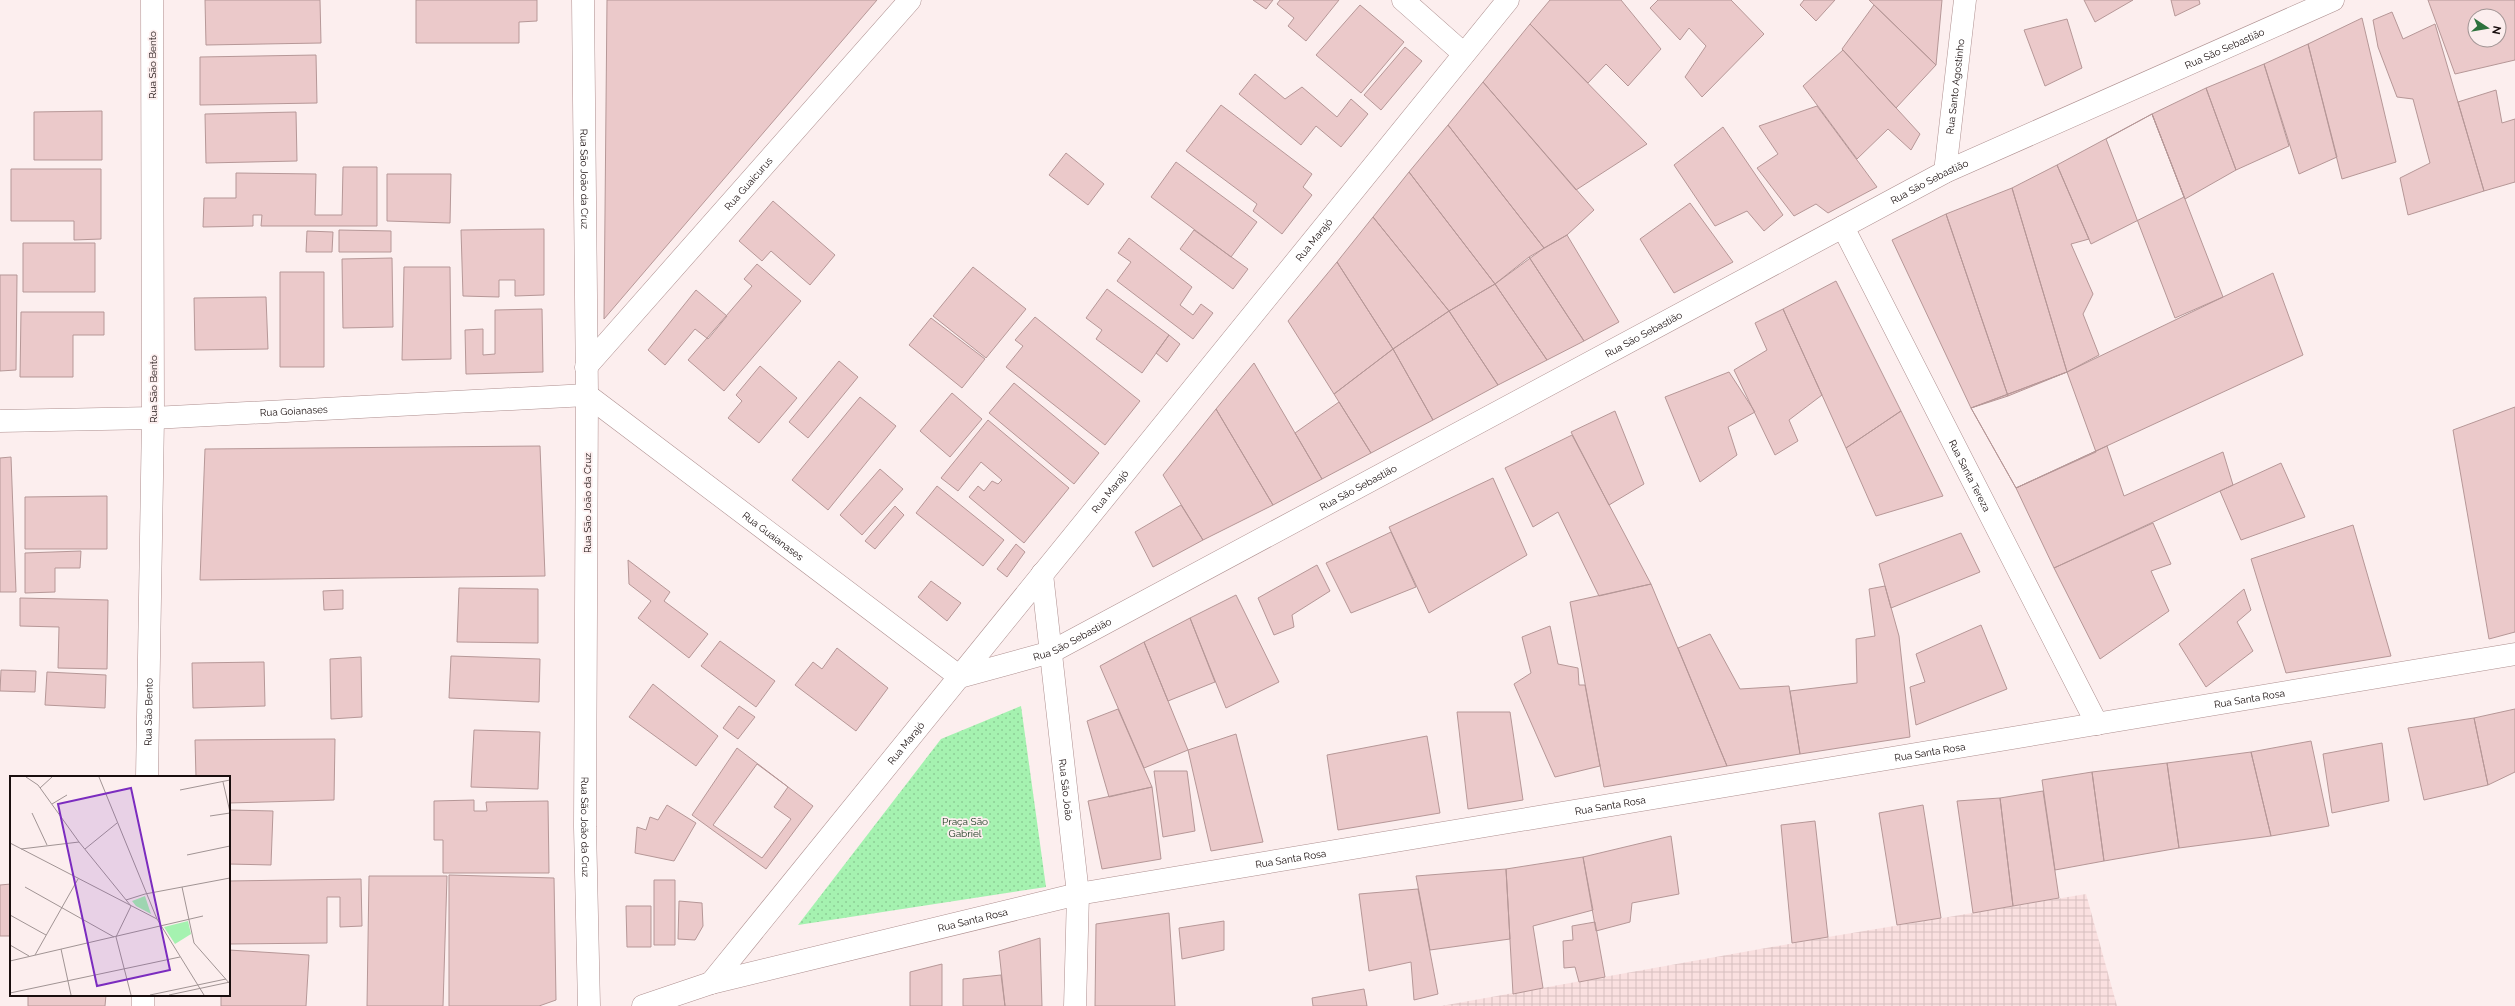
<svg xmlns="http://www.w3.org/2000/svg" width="2515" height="1006" viewBox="0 0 2515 1006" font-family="Raleway,sans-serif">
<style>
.industrial{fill:url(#industrial-grid)}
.park{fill:url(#park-dots)}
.building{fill:#ebc9ca;stroke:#b69797;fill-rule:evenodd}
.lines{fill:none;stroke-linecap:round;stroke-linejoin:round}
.minor-casing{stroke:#ae8f8f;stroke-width:23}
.minor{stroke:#fff;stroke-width:22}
.labels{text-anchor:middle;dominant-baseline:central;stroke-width:3.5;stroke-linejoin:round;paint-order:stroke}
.street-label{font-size:10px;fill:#190e0e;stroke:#fceeee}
.park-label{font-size:10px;fill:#15361b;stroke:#fceeee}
.inset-road{fill:none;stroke:#a19494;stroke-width:1}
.view{fill:#7b2cbf;fill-opacity:0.15;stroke:#7b2cbf;stroke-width:2}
.inset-edge{fill:none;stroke:#190e0e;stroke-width:2}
</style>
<defs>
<pattern id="industrial-grid" width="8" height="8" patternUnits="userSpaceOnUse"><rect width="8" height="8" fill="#fae0e0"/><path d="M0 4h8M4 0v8" fill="none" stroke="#d6bfbf"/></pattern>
<pattern id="park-dots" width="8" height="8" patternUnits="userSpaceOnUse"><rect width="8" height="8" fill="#a5f2b0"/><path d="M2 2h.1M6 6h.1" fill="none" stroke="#8dce96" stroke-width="1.8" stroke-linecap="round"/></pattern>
</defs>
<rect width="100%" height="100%" fill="#fceeee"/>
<path class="industrial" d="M2086,894l31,112h-676l387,-69z"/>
<path class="park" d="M1021,706l25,181 -248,38 143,-186z"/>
<path class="building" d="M205,0h115l1,43 -115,2z
M416,0h121v21l-18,1v21h-103z
M607,0h270l-273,319z
M1253,0h20l-7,9z
M1280,0h59l-33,41 -18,-15 6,-8 -17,-14z
M1550,0h71l40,49 -33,37 -22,-22 -18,19 -58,-59z
M1658,0h73l33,34 -62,63 -17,-20 21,-31 -17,-18 -9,12 -30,-32z
M1804,0h31l-19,21 -16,-16z
M1869,0h73l-6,65z
M2084,0h49l-38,22z
M2171,0h28l1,4 -25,12z
M2428,0h87v60l-60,14zM2475,16h24v24h-24z
M1360,5l44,37 -43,51 -45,-38z
M1874,5l62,60 -40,43 -54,-59z
M2392,12l11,27 32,-15 49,167 -76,24 -8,-37 30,-15 -17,-64 -16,-2 -19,-50 -5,-27z
M2362,18l34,144 -54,17 -34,-135z
M2067,19l15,49 -37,18 -21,-56z
M1530,24l117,120 -71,46 -93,-108z
M2308,44l29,113 -38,17 -35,-110z
M1405,47l17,14 -41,49 -17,-15z
M1843,50l77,84 -9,16 -23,-21 -31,30 -54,-73z
M316,55l1,48 -117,2v-48z
M2264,64l25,82 -53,24 -30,-82z
M1255,74l30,25 17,-12 35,30 14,-18 17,15 -27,33 -25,-21 -15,19 -62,-51z
M1483,82l111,128 -27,25 -23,13 -96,-123z
M2206,88l30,82 -51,29 -33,-85z
M2496,90l6,33 13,-4v63l-31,9 -26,-89z
M1221,105l91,69 -9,13 9,8 -30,39 -29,-23 4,-7 -71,-53z
M1817,106l60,81 -49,26 -12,-9 -22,12 -37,-48 21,-14 -19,-28z
M102,111v49h-68v-48z
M296,112l1,49 -91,2 -1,-49z
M2152,114l32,83 -93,47 -34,-79z
M2152,114l71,183 -48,21 -69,-179z
M1448,125l96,123 -49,36 -86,-112z
M1723,127l60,88 -19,16 -17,-20 -32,15 -41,-61z
M1066,153l38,31 -16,21 -39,-30z
M1176,162l81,60 -26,35 -80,-60z
M2057,165l32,74 -18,5 22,50 -10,20 16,41 -32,17 -55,-184z
M343,167h34v59h-116l1,-11h-9v11l-50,1 1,-29h32v-25l80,1 -1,41h27z
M11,169h90v70l-27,1v-19h-63z
M1409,172l86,112 -46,27 -76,-94z
M387,174h64l-1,49 -63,-2z
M2012,188l55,184 -59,24 -62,-182z
M773,201l62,54 -25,30 -39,-34 -9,10 -23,-20z
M1690,203l43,59 -59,31 -34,-54z
M1946,214l62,182 -37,12 -79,-168z
M1373,217l76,94 -56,38 -56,-87z
M544,229v66l-29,1v-16h-16v17l-36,-1 -2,-66z
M339,230l52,1v21h-52z
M1194,230l54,39 -15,20 -53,-40z
M307,231l26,1 -1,20h-26z
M1567,235l52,87 -35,19 -55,-84z
M1129,238l63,49 -12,18 13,10 8,-11 12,9 -20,26 -76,-58 14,-19 -13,-9z
M23,243h72v49h-72z
M1529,257l55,84 -37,19 -52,-76z
M392,258l1,69 -50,1 -1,-69z
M1337,262l56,87 -59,45 -46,-73z
M757,264l44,37 -77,90 -36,-31 64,-74 -8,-7z
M404,267h46l1,92 -49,1z
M973,267l53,42 -40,49 -53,-42z
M280,272h44v95h-44z
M2273,273l30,82 -287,133 -45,-80 96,-36z
M0,275h17l-1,95 -16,1z
M1836,281l65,130 -55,37 -63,-139z
M1495,284l52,76 -49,25 -49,-74z
M1107,289l62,46 -27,38 -46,-34 6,-9 -16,-12z
M696,290l31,26 -19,23 -13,-10 -30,36 -17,-15z
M266,297l2,52 -73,1 -1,-52z
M542,309l1,63 -77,2 -1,-44 18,-1v26l12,-1v-44z
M1783,309l39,86 -33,25 9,21 -23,14 -41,-85 33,-20 -12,-27z
M1449,311l49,74 -65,35 -40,-71z
M21,312h83v23h-31v42h-53z
M1035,317l105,84 -35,44 -99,-78 17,-21 -8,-6z
M931,318l54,41 -23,29 -53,-43z
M1169,335l11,9 -13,18 -11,-9z
M1393,349l40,71 -62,33 -37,-59z
M839,361l19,16 -50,61 -19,-16z
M1254,363l68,116 -49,26 -57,-96z
M760,366l37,32 -38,45 -31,-25 14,-17 -6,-6z
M1729,372l26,40 -27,15 9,28 -37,27 -35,-85z
M2067,372l29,80 -80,36 -45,-80z
M1014,383l85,70 -25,31 -85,-71z
M952,393l30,26 -32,38 -30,-26z
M860,397l36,29 -68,84 -36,-30z
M1339,402l32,51 -49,26 -27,-46z
M2515,407v225l-26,7 -36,-209z
M1216,409l57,96 -70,35 -40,-65z
M1615,411l29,73 -35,21 -38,-73z
M1901,411l42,85 -67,20 -30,-68z
M988,420l81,68 -45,55 -55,-46 9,-11 6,5 8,-10 6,3 4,-4 -21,-18 -23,29 -17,-13z
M1572,435l79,149 -52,12 -41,-84 -25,15 -28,-59z
M540,446l5,130 -345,4 5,-131z
M2107,446l17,50 99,-44 10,33 -179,83 -38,-80z
M11,457l5,135h-16v-134z
M2281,463l24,54 -64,23 -21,-49z
M880,469l23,20 -41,46 -22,-20z
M1493,478l34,77 -98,58 -40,-86z
M937,486l67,54 -21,26 -67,-53z
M107,496v53h-82v-52z
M1181,505l22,35 -50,27 -18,-35z
M895,506l9,9 -29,34 -10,-8z
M2153,523l18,41 -20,7 18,40 -69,48 -46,-91z
M2353,525l38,131 -105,17 -35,-114z
M1391,532l25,55 -65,26 -25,-50z
M1961,533l19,39 -89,36 -12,-44z
M1016,544l9,8 -18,25 -10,-8z
M81,551l-1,17h-25v24l-30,1v-40z
M628,560l42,32 -6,9 44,33 -19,24 -51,-40 13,-17 -22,-17z
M1317,565l13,26 -38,24 2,12 -20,8 -16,-37z
M931,581l30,22 -14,18 -29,-24z
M1651,584l76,182 -123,21 -34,-185z
M1885,586l14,50 11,101 -110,17 -10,-63 67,-8 -1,-44 19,-3 -6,-47z
M459,588l79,1v54l-81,-1z
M2244,589l7,21 -14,12 16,29 -47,36 -27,-43z
M343,590v19l-19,1 -1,-19z
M1236,595l43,87 -53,26 -36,-90z
M20,598l88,2 -1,69 -49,-1 1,-41 -39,-1z
M1190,618l25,64 -47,19 -24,-59z
M1981,625l26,64 -91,36 -6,-38 15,-5 -9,-28z
M1550,626l8,38 20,4 1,17h6l15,81 -45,11 -41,-93 17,-11 -9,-36z
M1710,634l30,55 49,-3 11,68 -73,12 -49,-118z
M720,641l55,40 -19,26 -55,-41z
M1144,642l44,108 -44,18 -44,-102z
M837,648l51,40 -32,43 -61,-46 18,-23 9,7z
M451,656l89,3 -1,43 -90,-4z
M361,657l1,60 -31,2 -1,-60z
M264,662l1,44 -72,2 -1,-45z
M1,670l35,1 -1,21 -35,-1z
M47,672l59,3 -1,33 -60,-3z
M653,684l65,52 -22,30 -67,-49z
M739,706l16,11 -17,22 -15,-11z
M1118,709l34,78 -43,10 -22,-76z
M2515,709v63l-27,13 -14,-67z
M1457,712h53l13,88 -55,9z
M2474,718l14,67 -64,15 -16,-72z
M474,730l66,2 -2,57 -67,-2z
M1236,734l27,108 -52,9 -23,-101z
M1427,736l13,77 -102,17 -11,-75z
M335,739l-1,61 -105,3v-26h-33l-1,-37z
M2311,741l18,85 -58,10 -20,-84z
M2382,743l7,58 -57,12 -9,-59z
M737,748l76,58 -47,63 -74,-54z
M2251,752l20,84 -92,12 -12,-85z
M2167,763l12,85 -75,13 -12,-89z
M757,764l31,23 -14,20 17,12 -29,39 -49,-33z
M1154,771h33l8,60 -32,6z
M2092,772l12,89 -49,9 -13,-90z
M1152,787l9,72 -59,10 -14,-68z
M2043,791l16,107 -46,8 -13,-108z
M2000,798l13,108 -40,7 -16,-112z
M474,800v11h13l-1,-9 62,-1 1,72h-106v-33h-9v-39z
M667,805l29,18 -22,38 -39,-8 2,-26 9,3 4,-13 8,3z
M1923,805l18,113 -44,7 -18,-112z
M229,810l44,1 -2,54 -42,-1z
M1815,821l13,116 -36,6 -11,-118z
M1671,836l8,58 -47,9 -2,19 -34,9 -13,-74z
M1583,857l10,53 -60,16 10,62 -30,6 -7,-125z
M1506,869l4,70 -80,11 -14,-74z
M449,875l105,3 2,122 -17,6h-90z
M369,876h78l-4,130h-76z
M361,879l1,47 -22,1v-30h-13v46l-98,1v-63z
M654,880h21v65h-21z
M11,884v52h-11v-51z
M1418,889l20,105 -24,6 -3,-38 -42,9 -10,-77z
M679,901l23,2 1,23 -8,14 -17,-1z
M626,906h25v41h-24z
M1169,913l6,93h-80l1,-82z
M1224,921v29l-42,9 -3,-31z
M1595,922l10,55 -26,5 -4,-15 -11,1 -1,-27 10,-1 -1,-14z
M1040,938l2,68h-37l-6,-55z
M229,950l80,5 -3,51h-85v-11h8z
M942,964v42h-32v-34z
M1001,975l4,31h-42v-27z
M1364,989l3,17h-54l-1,-8z
M28,995h78l-1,11h-77z"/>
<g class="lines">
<g class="minor-casing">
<g id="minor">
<path id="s1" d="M583,0l4,395 -2,432 4,179"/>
<path d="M1403,0l61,54"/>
<path id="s2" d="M1945,172l20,-172"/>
<path id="s3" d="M1843,227l254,497"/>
<path id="s4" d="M586,367l324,-367"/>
<path id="s5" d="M0,421l153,-3 434,-23 373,282 91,-25 894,-480 388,-172"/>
<path id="s6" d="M1042,574l36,320 -3,112"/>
<path id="s7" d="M147,777l6,-359 -1,-418"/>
<path id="s8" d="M711,983l797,-983"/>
<path d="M143,1006v-11"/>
<path id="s9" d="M643,1006l68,-23 367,-89 1437,-240"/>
</g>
</g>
<use href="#minor" class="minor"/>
</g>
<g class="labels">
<g class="street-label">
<text stroke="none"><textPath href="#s5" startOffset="2470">Rua São Sebastião</textPath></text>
<text transform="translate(152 65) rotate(-90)">Rua São Bento</text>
<text stroke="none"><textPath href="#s2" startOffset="86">Rua Santo Agostinho</textPath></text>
<text stroke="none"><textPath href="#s1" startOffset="179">Rua São João da Cruz</textPath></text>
<text stroke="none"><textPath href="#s5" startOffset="2146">Rua São Sebastião</textPath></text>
<text stroke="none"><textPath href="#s4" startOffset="245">Rua Guaicurus</textPath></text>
<text stroke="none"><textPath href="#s8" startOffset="957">Rua Marajó</textPath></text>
<text stroke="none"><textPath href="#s5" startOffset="1822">Rua São Sebastião</textPath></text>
<text transform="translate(153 389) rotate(-90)">Rua São Bento</text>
<text stroke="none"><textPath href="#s5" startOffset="294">Rua Goianases</textPath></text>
<text stroke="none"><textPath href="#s3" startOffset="279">Rua Santa Tereza</textPath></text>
<text stroke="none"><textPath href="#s5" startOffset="1498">Rua São Sebastião</textPath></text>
<text stroke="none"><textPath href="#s8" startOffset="633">Rua Marajó</textPath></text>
<text transform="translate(587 503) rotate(-90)">Rua São João da Cruz</text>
<text stroke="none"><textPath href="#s5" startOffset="821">Rua Guaianases</textPath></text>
<text stroke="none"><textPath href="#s5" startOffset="1174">Rua São Sebastião</textPath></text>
<text stroke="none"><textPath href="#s9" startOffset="1637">Rua Santa Rosa</textPath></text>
<text stroke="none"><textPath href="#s7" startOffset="65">Rua São Bento</textPath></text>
<text stroke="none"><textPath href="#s8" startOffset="309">Rua Marajó</textPath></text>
<text stroke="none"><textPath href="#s9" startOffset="1313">Rua Santa Rosa</textPath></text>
<text stroke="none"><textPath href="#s6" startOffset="217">Rua São João</textPath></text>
<text stroke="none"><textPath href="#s9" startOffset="989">Rua Santa Rosa</textPath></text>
<text stroke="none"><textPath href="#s1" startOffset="827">Rua São João da Cruz</textPath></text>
<text stroke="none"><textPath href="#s9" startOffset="665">Rua Santa Rosa</textPath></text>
<text stroke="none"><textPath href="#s9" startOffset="341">Rua Santa Rosa</textPath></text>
</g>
<g class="park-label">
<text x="965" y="821">Praça São<tspan x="965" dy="12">Gabriel</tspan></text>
</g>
</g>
<g transform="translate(10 776)">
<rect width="220" height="220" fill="#fceeee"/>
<path d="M135,120l6,18 -15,-8 -4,-5zM178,145l3,13 -16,10 -11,-17z" fill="#a5f2b0"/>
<path d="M174,152l1,8 -13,1 -1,-7z" fill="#a5f2b0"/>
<path class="inset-road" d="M16,1l12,8 41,57 52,64 -15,31 15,58M89,1l58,142 47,76M213,6l7,30M30,12l12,-11M170,14l50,-10M42,28l15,-9M22,37l15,32M200,40l20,-3M0,67l147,76M11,73l58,-7M75,73l32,-26M177,79l43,-9M15,111l89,50M172,111l12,56 36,41M116,124l19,-6 85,-16M0,139l36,20M0,169l19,11M51,173l10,46M25,179l43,-76M0,185l193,-45M0,217l170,-36M140,219l76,-16M159,219l61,-13"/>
<path class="view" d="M121,12l39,182 -73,16 -39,-182z"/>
<rect width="220" height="220" class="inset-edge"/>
</g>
<g transform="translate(2487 28) rotate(102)"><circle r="19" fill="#fceeee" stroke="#a19494"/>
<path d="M0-3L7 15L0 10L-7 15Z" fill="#2e723d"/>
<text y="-6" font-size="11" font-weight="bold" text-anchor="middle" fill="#190e0e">N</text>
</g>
</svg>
